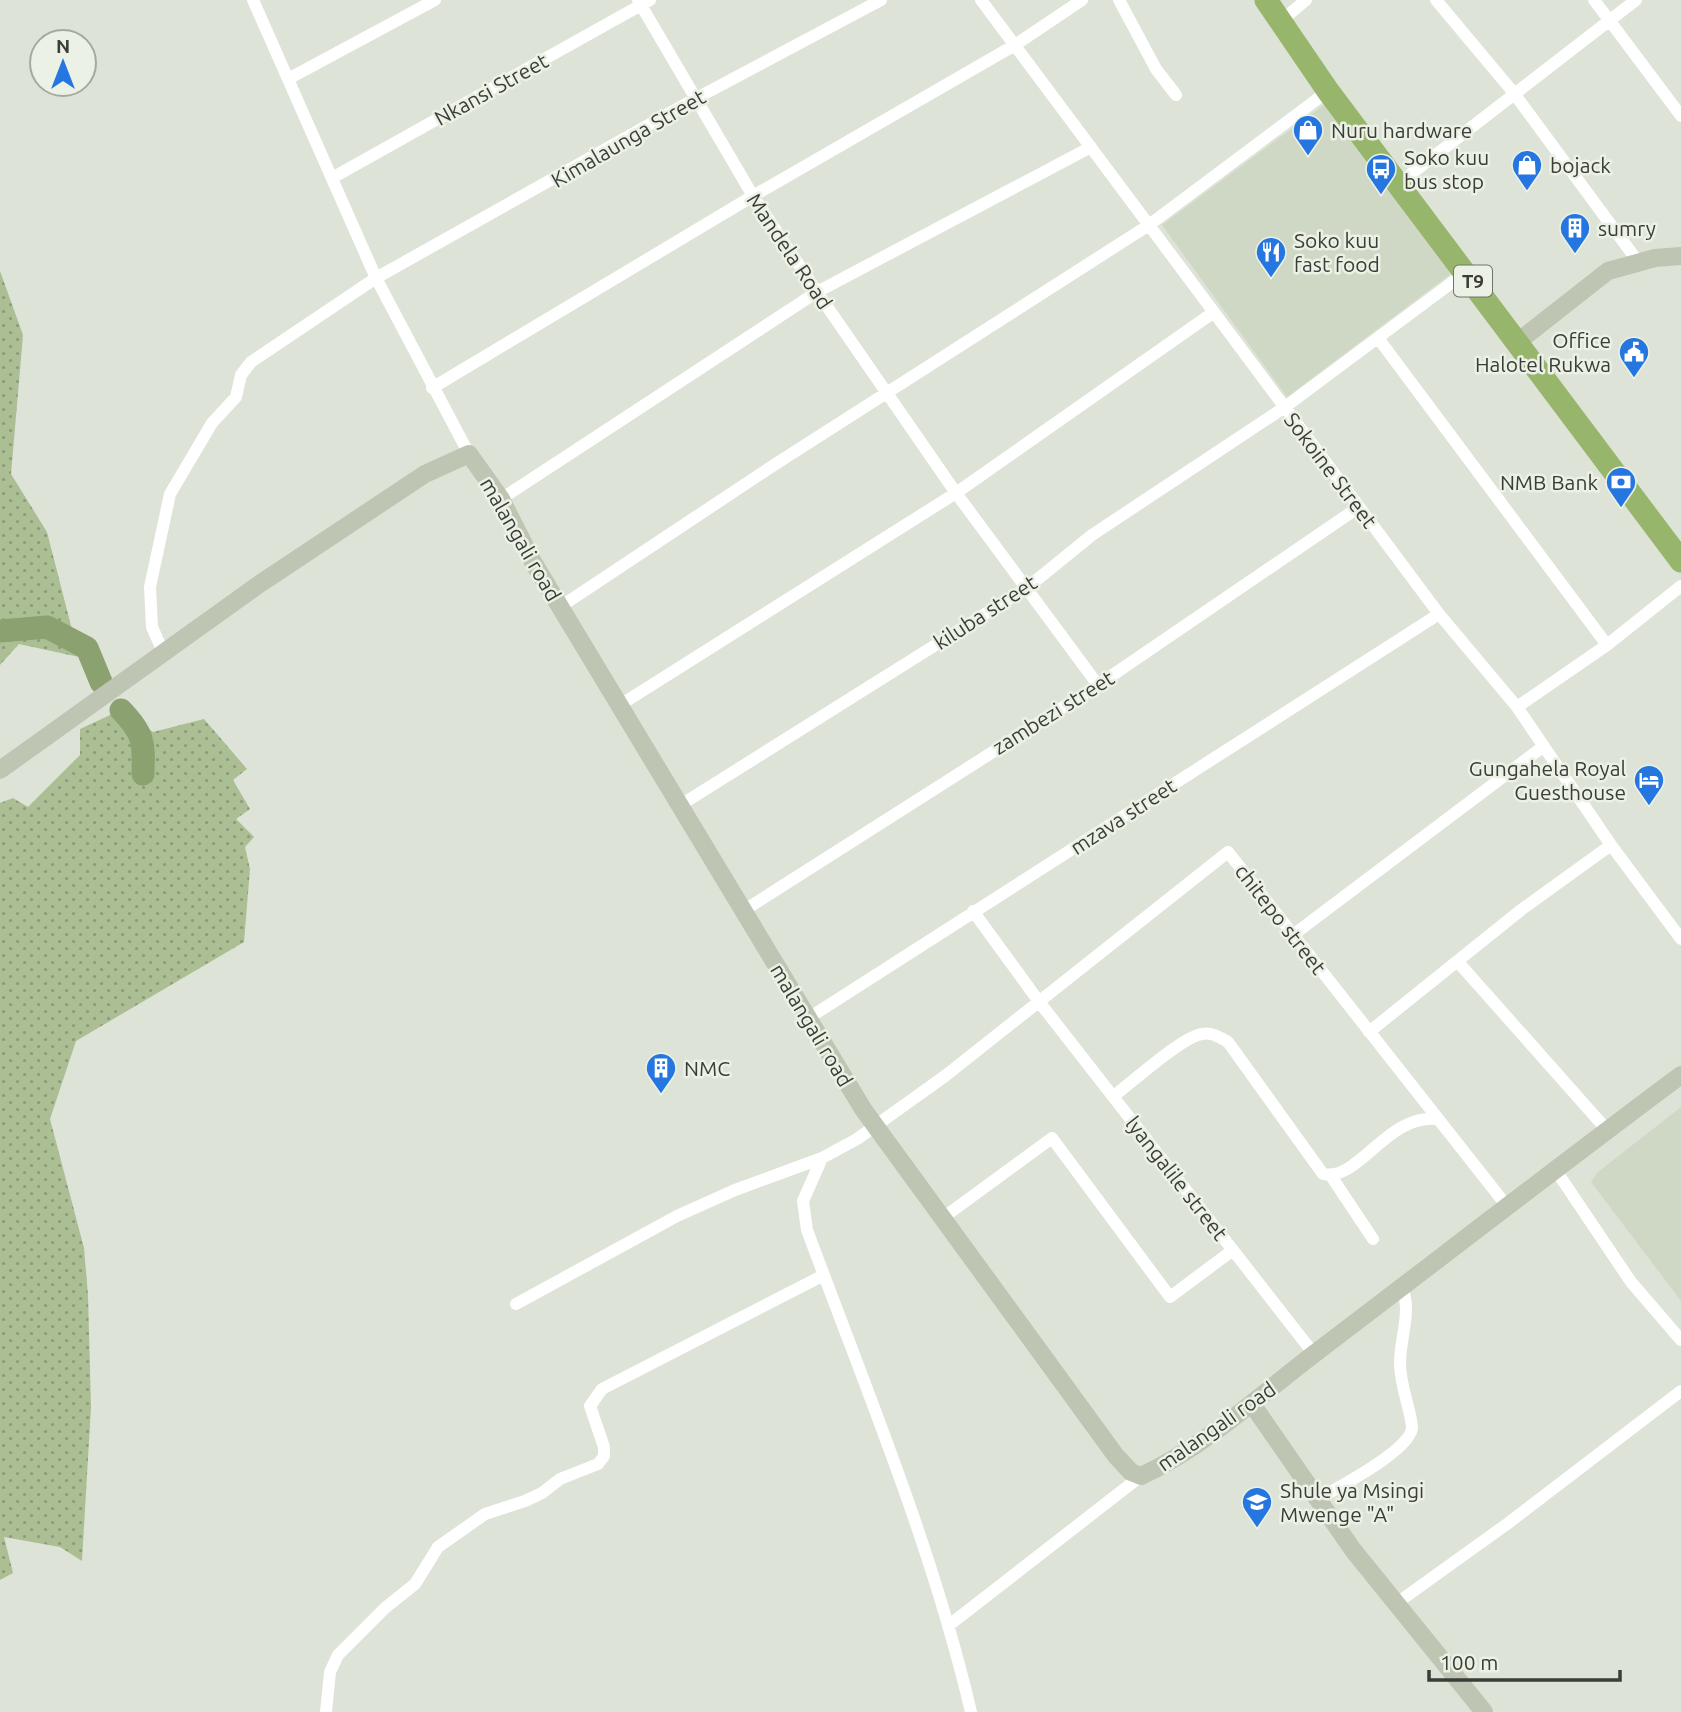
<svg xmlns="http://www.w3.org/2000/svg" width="1681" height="1712" viewBox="0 0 1681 1712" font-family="Ubuntu,sans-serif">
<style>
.built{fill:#cfd8c5}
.grass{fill:url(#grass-dots)}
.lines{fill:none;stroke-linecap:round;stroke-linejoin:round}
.river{stroke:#8ba16f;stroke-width:23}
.street{stroke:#fff;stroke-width:12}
.secondary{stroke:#bec5b2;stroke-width:18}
.highway{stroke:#97b66c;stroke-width:23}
.labels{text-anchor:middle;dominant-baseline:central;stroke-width:5;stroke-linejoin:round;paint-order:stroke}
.shield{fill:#ebf1e4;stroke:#70736c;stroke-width:2}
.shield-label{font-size:19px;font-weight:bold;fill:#3b3d38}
.street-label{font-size:21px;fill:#3b3d38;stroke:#ebf1e4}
.poi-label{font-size:21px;fill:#3b3d38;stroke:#ebf1e4;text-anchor:start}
</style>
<defs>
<pattern id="grass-dots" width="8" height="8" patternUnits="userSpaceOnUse" patternTransform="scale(1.75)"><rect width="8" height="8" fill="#abbe94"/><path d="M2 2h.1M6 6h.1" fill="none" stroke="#8c9c7a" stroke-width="1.8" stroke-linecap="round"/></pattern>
</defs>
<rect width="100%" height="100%" fill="#dee3d7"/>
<path class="built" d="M1329,101l127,169 -169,127 -125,-172z
M1681,1107v194l-90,-119 7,-10z"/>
<path class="grass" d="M0,271l23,64 -12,139 36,58 32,125 -60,-13 -19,21z
M121,710l32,22 51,-13 43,50 -14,11 17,29 -14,10 18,18 -9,10 5,22 -6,73 -168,99 -26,78 34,129 4,47 3,112 -9,154 -22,-14 -56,-10 9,36 -13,7v-777l13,-5 15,9 52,-52v-26z"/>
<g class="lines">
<path class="river" d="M0,631l47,-4 40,21 14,34
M121,710c23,24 23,31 22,64"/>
<path class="street" d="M253,0l123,278 93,176
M638,0l115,196 64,96 139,201 142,192
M981,0l458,614 78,93 94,138 70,94
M1119,0l37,69 20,26
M1436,0l77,92 126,171
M1594,0l87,116
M1281,21l25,-21
M288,79l147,-79
M332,178l318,-178
M1398,184l238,-184
M1378,338l229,307
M432,388l321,-192 262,-151 67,-45
M501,499l316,-207 274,-145
M560,607l214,-142 375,-240 179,-134
M164,654l-12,-27 -2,-40 20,-93 42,-71 24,-26 5,-22 10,-13 125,-84 317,-178 188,-100
M620,705l336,-212 258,-181
M1517,707l90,-62 74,-59
M679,806l349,-219 64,-52 193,-128 181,-135
M743,911l355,-226 261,-178
M973,911l67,92 274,351
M1293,935l251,-189
M1458,962l149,168
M807,1019l632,-405
M1369,1032l152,-122 90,-65
M1114,1096c18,-14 68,-59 88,-62 10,-2 17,3 26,8l95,132c36,8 64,-61 115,-55
M822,1158l-19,43 4,29c59,159 125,316 164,482
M1555,1169l76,113 50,58
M1331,1176l42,63
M944,1217l108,-79 118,159 63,-47
M516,1304l161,-88 58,-26 87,-32 35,-19 88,-63 283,-224 278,353
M1317,1500c19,-12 97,-51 95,-74 -3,-22 -12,-41 -12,-63 0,-25 12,-52 2,-75
M1397,1603l110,-79 174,-133
M948,1626l193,-150
M326,1712l4,-40 8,-17 47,-47 30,-24 23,-37 47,-33 40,-13 17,-8 18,-14 38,-15 6,-8v-9l-14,-41 12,-17 222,-114"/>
<path class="secondary" d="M1519,341l89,-70 47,-13 26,-2
M0,770l258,-185 167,-111 44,-20 32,45 32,63 330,547 253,347 15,16 10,4c65,-30 120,-82 177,-125 121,-92 241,-185 363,-276
M1252,1404l101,146 131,162"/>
<path class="highway" d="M1266,0l62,91 353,470"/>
</g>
<defs>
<g id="shop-pin" transform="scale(1.575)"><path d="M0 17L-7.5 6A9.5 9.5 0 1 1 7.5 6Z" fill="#2576e0" stroke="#ebf1e4"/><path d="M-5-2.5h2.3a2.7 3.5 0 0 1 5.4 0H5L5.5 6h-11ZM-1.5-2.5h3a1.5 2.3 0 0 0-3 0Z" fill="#fff"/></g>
<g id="bus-pin" transform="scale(1.575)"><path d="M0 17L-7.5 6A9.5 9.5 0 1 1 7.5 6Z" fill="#2576e0" stroke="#ebf1e4"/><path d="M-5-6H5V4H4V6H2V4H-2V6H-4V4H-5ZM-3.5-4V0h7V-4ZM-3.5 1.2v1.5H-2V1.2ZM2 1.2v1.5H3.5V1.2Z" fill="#fff"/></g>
<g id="building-pin" transform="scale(1.575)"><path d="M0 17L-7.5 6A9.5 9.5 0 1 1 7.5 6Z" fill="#2576e0" stroke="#ebf1e4"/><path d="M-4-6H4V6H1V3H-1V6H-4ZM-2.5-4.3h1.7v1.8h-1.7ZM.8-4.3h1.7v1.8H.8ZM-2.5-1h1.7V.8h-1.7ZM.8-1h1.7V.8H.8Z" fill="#fff"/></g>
<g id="restaurant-pin" transform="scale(1.575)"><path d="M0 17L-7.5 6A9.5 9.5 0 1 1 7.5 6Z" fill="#2576e0" stroke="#ebf1e4"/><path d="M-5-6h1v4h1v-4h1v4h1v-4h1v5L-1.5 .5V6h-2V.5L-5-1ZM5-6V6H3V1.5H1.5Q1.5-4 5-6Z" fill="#fff"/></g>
<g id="civic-pin" transform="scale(1.575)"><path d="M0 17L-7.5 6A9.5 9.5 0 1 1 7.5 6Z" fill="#2576e0" stroke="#ebf1e4"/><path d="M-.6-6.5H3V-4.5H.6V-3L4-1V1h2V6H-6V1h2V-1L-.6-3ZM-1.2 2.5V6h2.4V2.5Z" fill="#fff"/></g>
<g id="bank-pin" transform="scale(1.575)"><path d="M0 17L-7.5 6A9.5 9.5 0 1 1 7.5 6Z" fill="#2576e0" stroke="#ebf1e4"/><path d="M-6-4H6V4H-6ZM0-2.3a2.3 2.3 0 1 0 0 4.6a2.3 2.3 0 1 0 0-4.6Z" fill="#fff"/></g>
<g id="hotel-pin" transform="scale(1.575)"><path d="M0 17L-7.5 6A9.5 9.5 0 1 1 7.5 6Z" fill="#2576e0" stroke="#ebf1e4"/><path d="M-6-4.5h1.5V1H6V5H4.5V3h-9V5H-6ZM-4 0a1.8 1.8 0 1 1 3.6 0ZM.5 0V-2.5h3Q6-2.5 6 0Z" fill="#fff"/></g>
<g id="school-pin" transform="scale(1.575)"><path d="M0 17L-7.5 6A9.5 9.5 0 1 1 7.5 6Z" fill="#2576e0" stroke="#ebf1e4"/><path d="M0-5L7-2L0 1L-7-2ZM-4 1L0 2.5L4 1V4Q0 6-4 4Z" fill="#fff"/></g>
</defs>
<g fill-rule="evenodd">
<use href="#shop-pin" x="1308" y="130"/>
<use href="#shop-pin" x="1527" y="165"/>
<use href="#bus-pin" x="1381" y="169"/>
<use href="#building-pin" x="1575" y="228"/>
<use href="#restaurant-pin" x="1271" y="252"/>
<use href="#civic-pin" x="1634" y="352"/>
<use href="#bank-pin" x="1621" y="482"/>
<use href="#hotel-pin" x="1649" y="780"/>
<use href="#building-pin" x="661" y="1068"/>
<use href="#school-pin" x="1257" y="1502"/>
</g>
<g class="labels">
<rect class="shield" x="1454" y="265.5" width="38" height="31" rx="5"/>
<g class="shield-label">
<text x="1473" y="281">T9</text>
</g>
<g class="street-label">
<text transform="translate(491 89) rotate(-29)">Nkansi Street</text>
<text transform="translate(628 138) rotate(-30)">Kimalaunga Street</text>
<text transform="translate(790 251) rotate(56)">Mandela Road</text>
<text transform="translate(1331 470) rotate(53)">Sokoine Street</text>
<text transform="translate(521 539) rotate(60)">malangali road</text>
<text transform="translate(985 612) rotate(-33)">kiluba street</text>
<text transform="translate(1053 712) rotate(-32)">zambezi street</text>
<text transform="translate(1123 816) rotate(-33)">mzava street</text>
<text transform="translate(1281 919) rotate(52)">chitepo street</text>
<text transform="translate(812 1025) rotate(59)">malangali road</text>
<text transform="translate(1177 1178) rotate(52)">lyangalile street</text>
<text transform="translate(1216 1426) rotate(-35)">malangali road</text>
</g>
<g class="poi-label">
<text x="1331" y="130">Nuru hardware</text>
<text x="1404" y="157">Soko kuu<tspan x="1404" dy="24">bus stop</tspan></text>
<text x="1550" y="165">bojack</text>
<text x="1598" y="228">sumry</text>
<text x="1294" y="240">Soko kuu<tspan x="1294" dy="24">fast food</tspan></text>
<text x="1611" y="340" text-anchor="end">Office<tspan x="1611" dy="24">Halotel Rukwa</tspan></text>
<text x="1598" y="482" text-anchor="end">NMB Bank</text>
<text x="1626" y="768" text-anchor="end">Gungahela Royal<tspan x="1626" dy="24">Guesthouse</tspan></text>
<text x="684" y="1068">NMC</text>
<text x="1280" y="1490">Shule ya Msingi<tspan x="1280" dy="24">Mwenge "A"</tspan></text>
</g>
</g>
<g transform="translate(63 63)"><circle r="33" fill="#ebf1e4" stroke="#a5a99f" stroke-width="2"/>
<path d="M0-5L12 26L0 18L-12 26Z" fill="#2576e0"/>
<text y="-10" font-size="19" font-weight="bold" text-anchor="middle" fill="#3b3d38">N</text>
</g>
<path d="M1429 1670v10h191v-10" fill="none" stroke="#3b3d38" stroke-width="3.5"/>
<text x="1440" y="1670" font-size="21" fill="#3b3d38" stroke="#ebf1e4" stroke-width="5" paint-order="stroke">100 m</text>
</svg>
